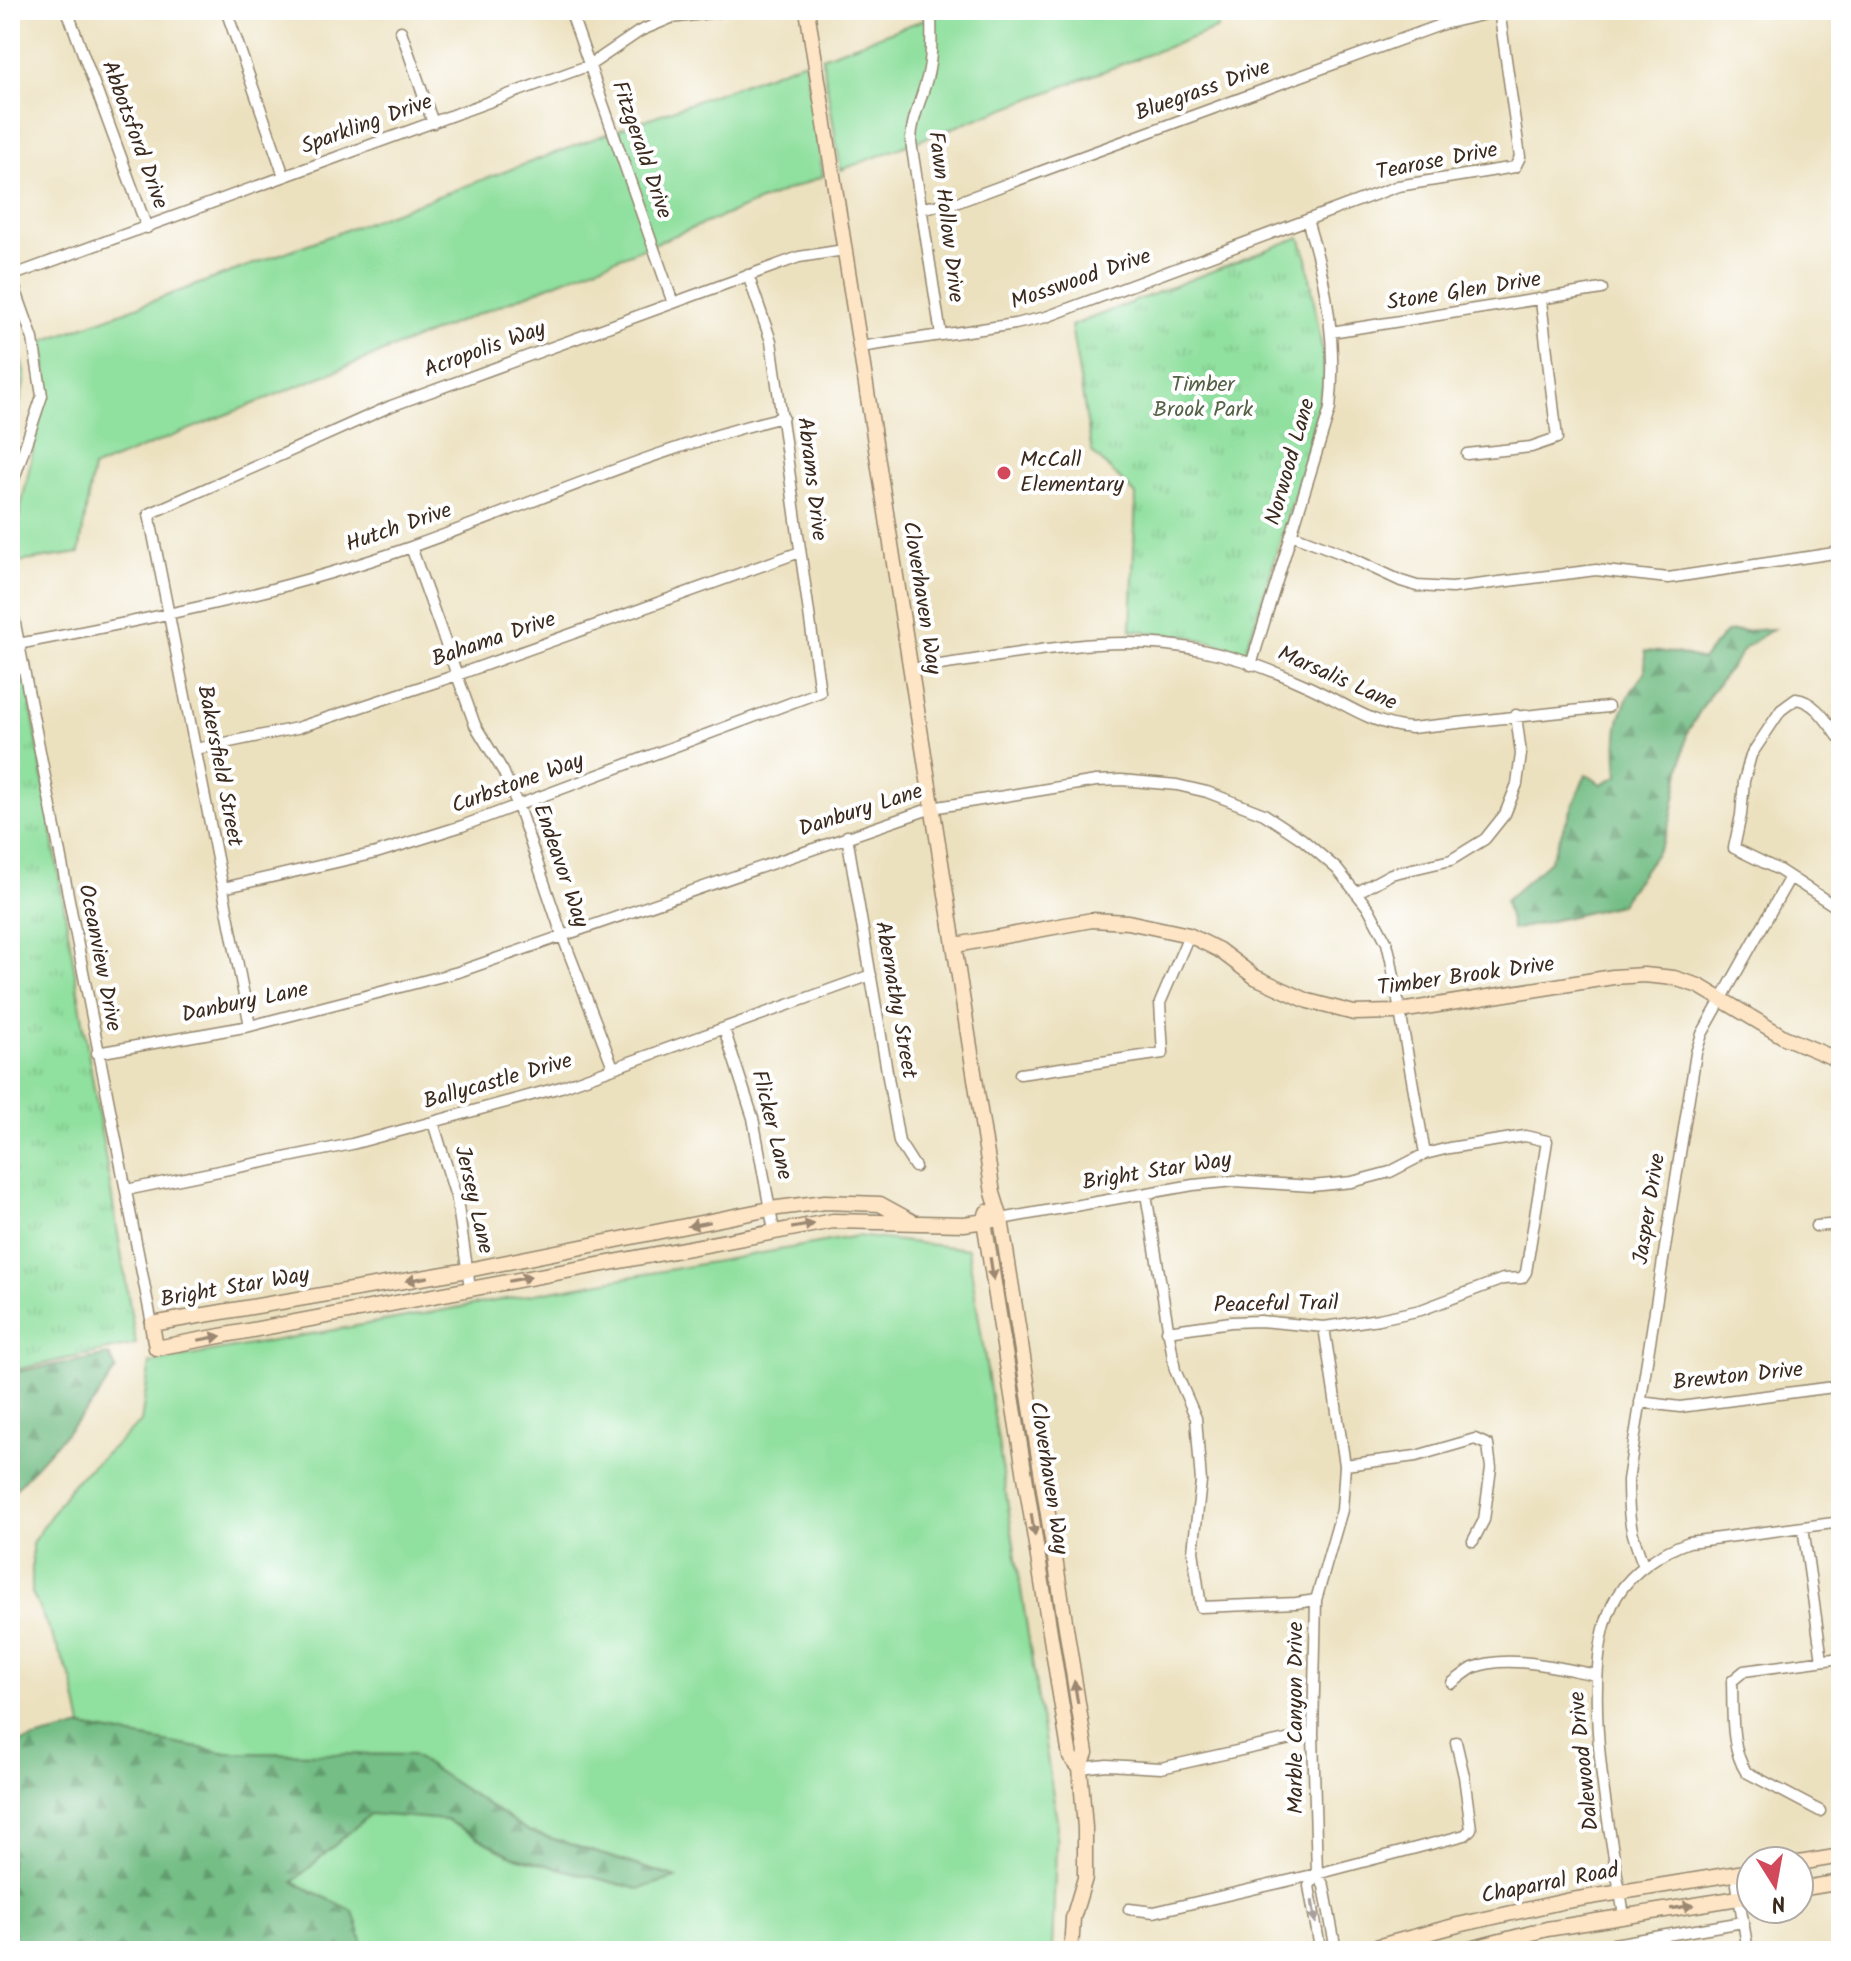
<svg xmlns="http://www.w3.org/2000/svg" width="1851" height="1961" viewBox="0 0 1851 1961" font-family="Kalam,sans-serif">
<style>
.grass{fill:#90e09f;stroke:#66855e;stroke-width:2}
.forest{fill:url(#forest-firs);stroke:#587452;stroke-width:2}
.park{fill:url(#park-tufts);stroke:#66855e;stroke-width:2}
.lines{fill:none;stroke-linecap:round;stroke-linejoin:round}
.street-casing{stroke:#94866e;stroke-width:13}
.secondary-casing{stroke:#94866e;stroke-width:17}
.street{stroke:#fff;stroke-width:10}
.secondary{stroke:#fde5c5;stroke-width:14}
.oneway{fill:#9c8872}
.oneway2{fill:#a79f9a}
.poi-dot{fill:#d1495b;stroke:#fff;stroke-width:3}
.labels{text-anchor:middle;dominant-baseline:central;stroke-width:8;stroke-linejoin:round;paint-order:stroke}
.street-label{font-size:22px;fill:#3b2a1e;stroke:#fff}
.park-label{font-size:22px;fill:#546145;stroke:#fff}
.poi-label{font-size:22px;fill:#3b2a1e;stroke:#fff;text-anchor:start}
</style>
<defs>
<pattern id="forest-firs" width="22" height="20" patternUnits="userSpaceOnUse" patternTransform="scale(2)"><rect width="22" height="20" fill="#74be86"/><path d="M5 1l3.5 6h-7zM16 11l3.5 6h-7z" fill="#609b6d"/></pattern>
<pattern id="park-tufts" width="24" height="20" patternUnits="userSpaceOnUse" patternTransform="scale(2)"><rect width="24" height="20" fill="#90e09f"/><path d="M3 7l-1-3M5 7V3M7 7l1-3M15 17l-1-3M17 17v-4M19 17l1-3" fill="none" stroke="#7dc088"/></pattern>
</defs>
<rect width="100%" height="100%" fill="#fff"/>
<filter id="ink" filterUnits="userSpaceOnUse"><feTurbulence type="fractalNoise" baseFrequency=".0125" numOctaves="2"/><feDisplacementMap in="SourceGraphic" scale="16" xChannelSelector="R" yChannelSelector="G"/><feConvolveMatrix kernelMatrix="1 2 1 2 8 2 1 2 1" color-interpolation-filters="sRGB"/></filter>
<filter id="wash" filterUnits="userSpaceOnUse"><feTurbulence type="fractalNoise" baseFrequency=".006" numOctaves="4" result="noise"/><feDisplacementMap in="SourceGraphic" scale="32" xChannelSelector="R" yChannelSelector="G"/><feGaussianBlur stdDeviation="1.8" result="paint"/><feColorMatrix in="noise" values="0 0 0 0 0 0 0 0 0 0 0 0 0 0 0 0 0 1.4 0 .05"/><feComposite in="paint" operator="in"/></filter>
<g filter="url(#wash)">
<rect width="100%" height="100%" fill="#ece1bf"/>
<path class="grass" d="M950,10h267l1,18 -377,142 -19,-113z
M805,61l18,115 -730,292 -14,85 -61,9 1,-46 28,-129 -3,-46z
M857,1236l111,13 89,572 -5,130h-687l-12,-40 -61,-29 78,-69 76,7 66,36 126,33 37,-12 -147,-46 -116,-76 -185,-2 -145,-26 -9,-45 -41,-89v-50l41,-60 68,-61 9,-59z"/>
<path class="forest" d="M1773,629l-27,18 -36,47 -23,39 -16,86 -10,27 -42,59 -107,25 -7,-29 45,-40 36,-87 15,10 17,-8c-4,-45 -2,-67 27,-104v-21l31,2 26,7 24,-28z
M109,1355l7,14 -22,33 -84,93v-122z
M82,1727l145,26 185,2 116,76 148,47 -38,11 -126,-33 -66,-36 -76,-6 -77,68 60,29 12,40h-355v-206z"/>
<path class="park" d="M1300,237l7,22 17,103v20l-19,79 -59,190 -58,-15 -57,-6 5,-135 -44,-43 -21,-126z
M10,314l15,62 -15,85z
M10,577l126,767 -126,27z"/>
</g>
<g filter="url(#ink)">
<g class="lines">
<g class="street-casing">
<path id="street" d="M67,10l80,218
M226,10l58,166
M570,10l103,293
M931,10c0,21 2,43 -3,64 -5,23 -17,44 -17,68l30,193
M401,31l32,92
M922,208l36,-6 485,-178 56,-13
M10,274l23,65 9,57 -32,95
M11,276l579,-211 50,-34 31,-13 62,-8
M1331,332l271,-43
M860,347l155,-23 31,-7 352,-131 117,-19 5,-10 -21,-147
M1467,454l64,-7 26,-9 -16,-137
M1291,534l52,20 58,27 16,5 35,2 144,-18 72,8 173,-26
M411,547l64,178 28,46 15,35 44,129 51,132
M10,598l142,726
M18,644c133,-25 265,-52 393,-97 124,-44 244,-99 372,-130
M1251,665l79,-256c7,-66 -3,-126 -23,-189
M910,669c97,-11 193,-39 291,-19 35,7 72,20 104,35 37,16 65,40 106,43l197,-21
M1841,740c-12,-15 -25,-39 -45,-41l-15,11 -30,45 -7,26 -3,34 -7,33 45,22 62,40
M196,749l101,-21 160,-53 343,-123
M847,836l52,306 16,25
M223,888l153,-35 86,-27 358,-134 -49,-351 -23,-66
M1356,893l35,-19 60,-14 34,-21 20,-25 12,-30 4,-30 -5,-39
M250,1026l-101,-512 242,-108 408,-149 45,-7
M724,1029l29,89 21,113
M97,1053l153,-27 208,-54 474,-164 164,-27 25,-1 56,5 30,7 57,22 38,25 35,30 32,40 18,34 4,17 34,194
M1020,1074l143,-21 -3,-50 29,-68
M433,1122l24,78 13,88
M126,1190l226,-46 209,-57 310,-112
M1146,1194l29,176 21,48 5,64 -8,69 8,56 95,-4 20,-3
M1001,1219l192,-34 42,-4 77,5 40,-4 38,-10 35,-18 24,-6 76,-12 22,5 -21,131 -4,6 -19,1 -82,31 -42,9 -55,8 -64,-6 -29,1 -64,9
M1816,1226l25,-2
M1324,1327l21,138 -3,45 -26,90 -3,134 4,140 7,12 11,59 -2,6
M1640,1402l40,5 161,-21
M1345,1465l71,-9 59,-17 13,6 3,23 -7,52 -11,21
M1803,1527l19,133
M1644,1566c-14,-34 -16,-49 -16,-86l68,-427 6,-19 88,-157
M1452,1683c7,-5 14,-11 21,-15 34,-15 89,1 124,7
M1080,1768l27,-3 54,3 152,-34
M1820,1811l-74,-39c-16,-25 -13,-61 -14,-91l12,-10 97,-13
M1735,1873l13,78
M1317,1874l-8,12 11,62 3,3
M1129,1909l25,3 163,-38 148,-39 6,-6 -7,-53 -8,-34
M1624,1916c-13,-81 -50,-249 -7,-320 16,-26 44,-44 72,-54l152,-20
M1573,1951l170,-29"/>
</g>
<g class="secondary-casing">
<path id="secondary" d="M807,10l186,1183 8,26 85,534 -6,15 5,60v50l-12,40 -2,33
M956,945l136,-25 36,2 61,13 30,15 36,27 53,24 46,12 40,-1 219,-35 31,-2 30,3 25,8 85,51 57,24
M987,1212l-3,9 86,536 10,11
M911,1221l-31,-17 -55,-2 -55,7 -302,61 -316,54 4,24 677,-127 131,3 37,-5
M1799,1863l42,-7
M1799,1889l42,-7
M1361,1951l97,-26 108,-24 185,-30
M1462,1951l85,-22 204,-33"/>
</g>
<use href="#street" class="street"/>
<use href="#secondary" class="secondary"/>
</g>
<defs><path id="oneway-solid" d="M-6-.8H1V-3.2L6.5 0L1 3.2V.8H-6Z" transform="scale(2)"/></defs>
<g class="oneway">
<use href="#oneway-solid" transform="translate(699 1224) rotate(169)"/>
<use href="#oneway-solid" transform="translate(803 1226) rotate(-10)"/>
<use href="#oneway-solid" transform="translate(992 1269) rotate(81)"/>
<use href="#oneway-solid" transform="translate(417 1279) rotate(170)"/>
<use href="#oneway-solid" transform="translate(520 1279) rotate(-11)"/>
<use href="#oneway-solid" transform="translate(210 1338) rotate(-11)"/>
<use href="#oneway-solid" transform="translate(1033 1525) rotate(81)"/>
<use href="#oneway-solid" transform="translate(1076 1692) rotate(-99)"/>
<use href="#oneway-solid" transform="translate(1682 1907) rotate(-9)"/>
</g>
<use class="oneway2" href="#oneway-solid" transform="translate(1314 1912) rotate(81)"/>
</g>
<circle class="poi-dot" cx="1004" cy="473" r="8"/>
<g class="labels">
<g class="street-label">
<text transform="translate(1203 91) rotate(-20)">Bluegrass Drive</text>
<text transform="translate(367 125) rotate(-20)">Sparkling Drive</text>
<text transform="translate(134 135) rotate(70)">Abbotsford Drive</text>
<text transform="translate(641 150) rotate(71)">Fitzgerald Drive</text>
<text transform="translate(1437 162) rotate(-11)">Tearose Drive</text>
<text transform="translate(945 217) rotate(83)">Fawn Hollow Drive</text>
<text transform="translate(1081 280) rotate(-19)">Mosswood Drive</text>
<text transform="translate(1464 292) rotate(-9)">Stone Glen Drive</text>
<text transform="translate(485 350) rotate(-20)">Acropolis Way</text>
<text transform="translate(1291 462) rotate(-74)">Norwood Lane</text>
<text transform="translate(811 479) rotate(83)">Abrams Drive</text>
<text transform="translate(399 528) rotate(-19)">Hutch Drive</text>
<text transform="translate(921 598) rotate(81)">Cloverhaven Way</text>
<text transform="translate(494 640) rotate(-19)">Bahama Drive</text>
<text transform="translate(1337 679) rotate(24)">Marsalis Lane</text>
<text transform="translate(219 766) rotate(79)">Bakersfield Street</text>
<text transform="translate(518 784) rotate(-20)">Curbstone Way</text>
<text transform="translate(861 811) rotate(-18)">Danbury Lane</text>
<text transform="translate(560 866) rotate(71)">Endeavor Way</text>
<text transform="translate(99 958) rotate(79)">Oceanview Drive</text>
<text transform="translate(1466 977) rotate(-8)">Timber Brook Drive</text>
<text transform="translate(895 1000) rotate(80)">Abernathy Street</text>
<text transform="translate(245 1003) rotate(-12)">Danbury Lane</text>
<text transform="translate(498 1082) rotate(-16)">Ballycastle Drive</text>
<text transform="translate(771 1125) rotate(76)">Flicker Lane</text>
<text transform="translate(1157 1172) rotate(-9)">Bright Star Way</text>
<text transform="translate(473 1200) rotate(77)">Jersey Lane</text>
<text transform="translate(1650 1209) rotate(-81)">Jasper Drive</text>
<text transform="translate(235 1288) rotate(-10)">Bright Star Way</text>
<text transform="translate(1276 1305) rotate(-1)">Peaceful Trail</text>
<text transform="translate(1738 1377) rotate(-6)">Brewton Drive</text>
<text transform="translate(1048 1478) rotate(81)">Cloverhaven Way</text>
<text transform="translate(1296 1718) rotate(-90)">Marble Canyon Drive</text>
<text transform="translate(1585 1761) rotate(-96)">Dalewood Drive</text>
<text transform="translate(1550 1884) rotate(-11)">Chaparral Road</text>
</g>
<g class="park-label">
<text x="1203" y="385">Timber<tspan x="1203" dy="25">Brook Park</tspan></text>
</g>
<g class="poi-label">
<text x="1020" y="460">McCall<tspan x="1020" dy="25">Elementary</tspan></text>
</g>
</g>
<rect width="1851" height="1961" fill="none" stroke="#fff" stroke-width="40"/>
<g transform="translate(1775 1885) rotate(169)"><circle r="38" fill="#ffffff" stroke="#b1aaa5" stroke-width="2"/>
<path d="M0-6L14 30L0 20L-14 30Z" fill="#d1495b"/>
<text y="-12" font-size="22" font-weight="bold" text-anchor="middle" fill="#3b2a1e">N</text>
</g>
</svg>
